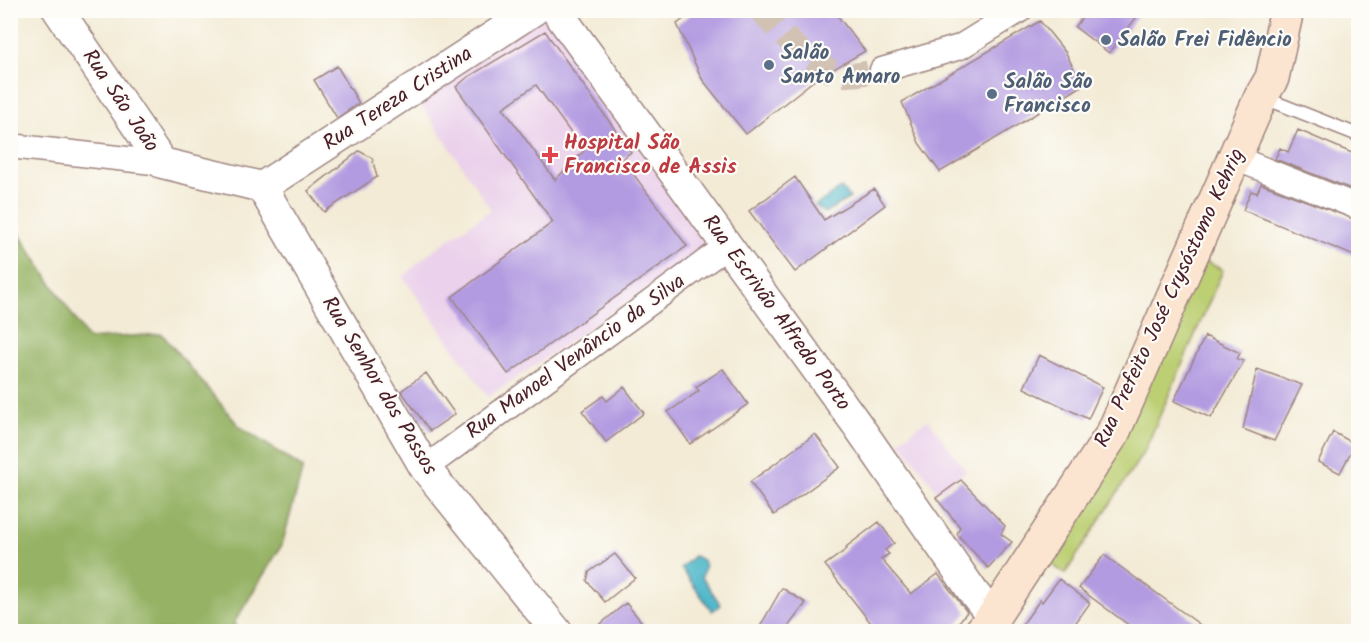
<svg xmlns="http://www.w3.org/2000/svg" width="1369" height="642" viewBox="0 0 1369 642" font-family="Kalam,sans-serif">
<style>
.built{fill:#ebd1eb}
.green{fill:#bccf73;stroke:#83774f;stroke-width:1.5}
.forest{fill:#95b265;stroke:#706848;stroke-width:1.5}
.water{fill:#4bb6c8;stroke:#4a6a7a;stroke-width:1.5}
.building{fill:#b39be1;fill-rule:evenodd}
.lines{fill:none;stroke-linecap:round;stroke-linejoin:round}
.minor-tunnel{stroke:#d1c2b4;stroke-width:24;stroke-dasharray:24 12;stroke-linecap:butt}
.service-casing{stroke:#9e8580;stroke-width:15}
.minor-casing{stroke:#9e8580;stroke-width:27}
.tertiary-casing{stroke:#9e8580;stroke-width:33}
.secondary-casing{stroke:#9e8580;stroke-width:36}
.service{stroke:#fff;stroke-width:12}
.minor{stroke:#fff;stroke-width:24}
.tertiary{stroke:#fff;stroke-width:30}
.secondary{stroke:#fce5d0;stroke-width:33}
.service-dot{fill:#5c6f8a;stroke:#fdfcf7;stroke-width:2}
.health-dot{fill:#e0444e;stroke:#fdfcf7;stroke-width:2}
.labels{text-anchor:middle;dominant-baseline:central;stroke-width:4.5;stroke-linejoin:round;paint-order:stroke}
.service-label{font-size:21px;font-weight:bold;fill:#4e5e75;stroke:#fdfcf7;text-anchor:start}
.street-label{font-size:21px;fill:#4a1f2b;stroke:#fdfcf7}
.health-label{font-size:21px;font-weight:bold;fill:#be3a42;stroke:#fdfcf7;text-anchor:start}
</style>
<rect width="100%" height="100%" fill="#fdfcf7"/>
<filter id="ink" filterUnits="userSpaceOnUse"><feTurbulence type="fractalNoise" baseFrequency=".0167" numOctaves="2"/><feDisplacementMap in="SourceGraphic" scale="12" xChannelSelector="R" yChannelSelector="G"/><feConvolveMatrix kernelMatrix="1 2 1 2 8 2 1 2 1" color-interpolation-filters="sRGB"/></filter>
<filter id="wash" filterUnits="userSpaceOnUse"><feTurbulence type="fractalNoise" baseFrequency=".008" numOctaves="4" result="noise"/><feDisplacementMap in="SourceGraphic" scale="24" xChannelSelector="R" yChannelSelector="G"/><feGaussianBlur stdDeviation="1.35" result="paint"/><feColorMatrix in="noise" values="0 0 0 0 0 0 0 0 0 0 0 0 0 0 0 0 0 1.4 0 .05"/><feComposite in="paint" operator="in"/></filter>
<g filter="url(#wash)">
<rect width="100%" height="100%" fill="#f3ebd6"/>
<path class="built" d="M540,18l16,7 151,223 -219,149 -85,-120 26,-24 62,-43 -72,-109z
M928,419l38,52 -28,21 -39,-51z"/>
<path class="green" d="M1199,258l24,12 -78,180 -80,124 -22,-16z"/>
<path class="forest" d="M10,220l78,119 74,-5 78,93 63,41 -21,77 -48,78 4,8h-227z"/>
<path class="water" d="M841,188l9,10 -26,15 -8,-8z
M694,556l9,4 2,7 -3,10 19,28 -9,6 -31,-43z"/>
<g id="blocks">
<path class="building" d="M696,10h137l32,41 -52,30 -67,53 -44,-55 -25,-55z
M1088,10h54l-33,43 -34,-26z
M1040,21l26,32 16,33 -142,86 -21,-29 -17,-41z
M545,31l86,121 -9,7 65,87 -179,128 -56,-77 101,-75 -97,-135 12,-10zM536,85l48,66 -29,29 -52,-72z
M337,66l22,37 -22,15 -23,-38z
M1298,130l61,26v36l-84,-33 5,-11 8,4z
M359,151l13,7 5,19 -53,35 -16,-21z
M795,177l29,43 50,-31 11,16 -90,67 -46,-61z
M1261,184l98,37v37l-116,-48 8,-19 6,2z
M1205,336l35,17 -3,6 7,2 -33,57 -37,-17z
M1039,355l64,32 -15,32 -64,-31z
M723,369l25,35 -58,40 -22,-32 31,-21 -3,-4z
M1257,369l45,16 -28,56 -31,-12z
M426,373l29,41 -25,17 -29,-40z
M624,387l20,26 -38,29 -24,-31 21,-15 4,5z
M1333,432l22,12 -15,29 -22,-11z
M815,434l25,33 -66,48 -24,-33z
M961,480l44,46 -4,8 11,8 -24,26 -31,-34 3,-7 -24,-29z
M879,522l15,21 -9,7 4,4 -8,5 30,35 27,-20 29,38 -16,20h-73l-53,-67 22,-16 -1,-2z
M615,554l20,24 -30,24 -18,-21 2,-9z
M1104,555l106,77h-72l-59,-44z
M1059,579l31,24 -21,29h-52l23,-32 2,2z
M782,588l24,15 -22,29h-27z
M626,603l24,29h-59z"/>
</g>
</g>
<g filter="url(#ink)">
<use href="#blocks" fill-opacity="0" stroke="#9e8580" stroke-width="1.5"/>
<g class="lines">
<path class="minor-tunnel" d="M760,10c21,22 50,57 80,64 12,3 29,-2 42,-4"/>
<g class="service-casing">
<path id="service" d="M1262,97l96,38"/>
</g>
<g class="minor-casing">
<path id="minor" d="M882,70l78,-23 60,-37
M10,146l152,17
M1235,158l123,49
M425,468l302,-222"/>
</g>
<g class="tertiary-casing">
<path id="tertiary" d="M58,10l104,153 100,24
M556,10l302,416 115,166 20,25
M262,187l163,281 132,164
M262,187l272,-177"/>
</g>
<g class="secondary-casing">
<path id="secondary" d="M981,632l12,-15 120,-184 148,-336 11,-19 15,-68"/>
</g>
<use href="#service" class="service"/>
<use href="#minor" class="minor"/>
<use href="#tertiary" class="tertiary"/>
<use href="#secondary" class="secondary"/>
</g>
</g>
<g class="service-dot">
<circle cx="1106" cy="40" r="6"/>
<circle cx="769" cy="65" r="6"/>
<circle cx="992" cy="94" r="6"/>
</g>
<path class="health-dot" d="M547 146h6v6h6v6h-6v6h-6v-6h-6v-6h6z"/>
<g class="labels">
<g class="service-label">
<text x="1118" y="40">Salão Frei Fidêncio</text>
<text x="781" y="53">Salão<tspan x="781" dy="24">Santo Amaro</tspan></text>
<text x="1004" y="82">Salão São<tspan x="1004" dy="24">Francisco</tspan></text>
</g>
<g class="street-label">
<text transform="translate(398 99) rotate(-33)">Rua Tereza Cristina</text>
<text transform="translate(120 101) rotate(56)">Rua São João</text>
<text transform="translate(1170 298) rotate(-65)">Rua Prefeito José Crysóstomo Kehrig</text>
<text transform="translate(776 313) rotate(54)">Rua Escrivão Alfredo Porto</text>
<text transform="translate(576 357) rotate(-36)">Rua Manoel Venâncio da Silva</text>
<text transform="translate(379 386) rotate(59)">Rua Senhor dos Passos</text>
</g>
<g class="health-label">
<text x="564" y="143">Hospital São<tspan x="564" dy="24">Francisco de Assis</tspan></text>
</g>
</g>
<rect width="1369" height="642" fill="none" stroke="#fdfcf7" stroke-width="36"/>
</svg>
